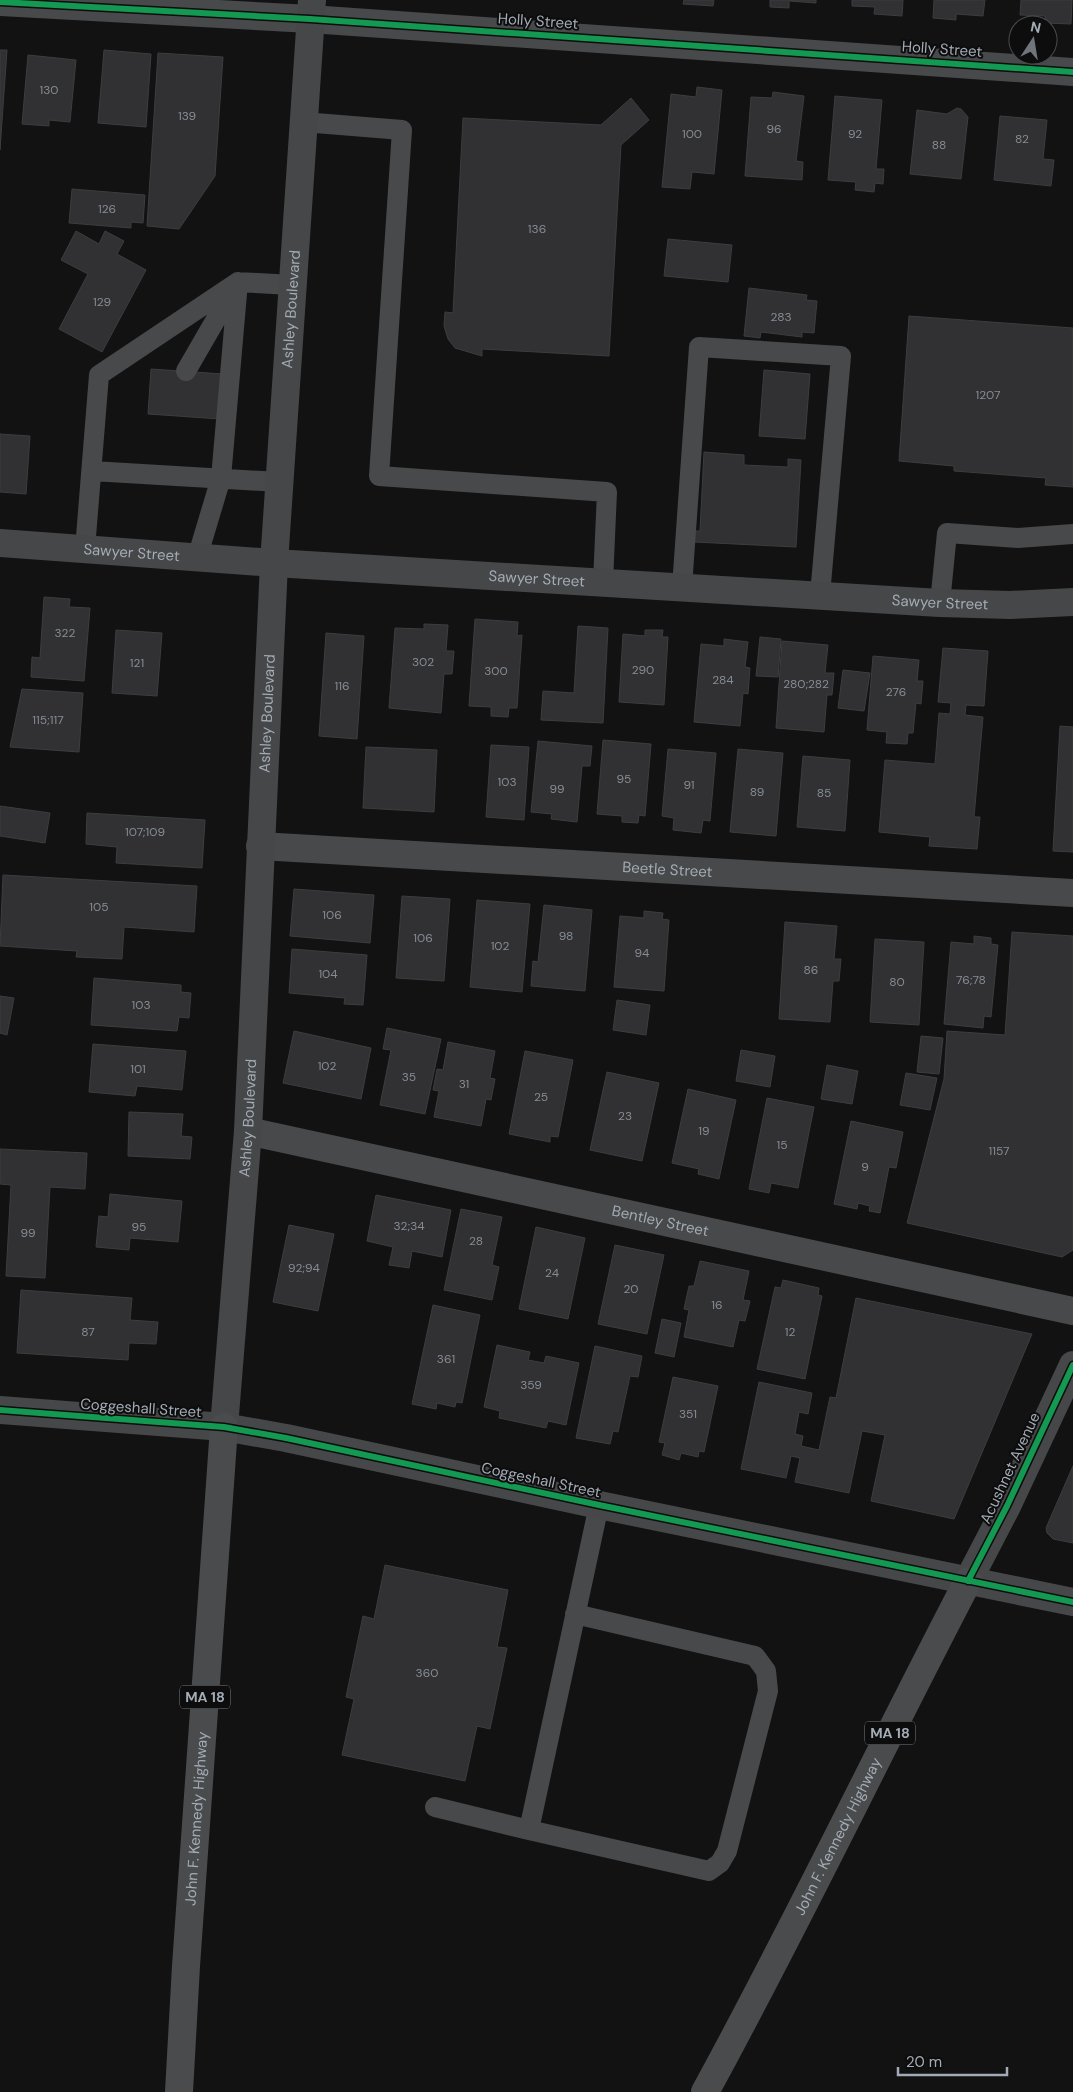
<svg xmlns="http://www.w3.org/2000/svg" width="1073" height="2092" viewBox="0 0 1073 2092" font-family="'DM Sans',sans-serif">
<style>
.building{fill:#313133;stroke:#3b3d3f}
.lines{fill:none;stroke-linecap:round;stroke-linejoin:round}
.lane{stroke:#47494b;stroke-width:20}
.street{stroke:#47494b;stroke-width:28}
.secondary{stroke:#464749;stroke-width:28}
.highway{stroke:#494b4d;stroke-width:28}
.cycleway-casing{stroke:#0d0d0e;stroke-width:9}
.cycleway{stroke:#139951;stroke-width:6}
.labels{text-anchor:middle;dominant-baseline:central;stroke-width:4;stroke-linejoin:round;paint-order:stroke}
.number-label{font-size:12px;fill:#868c94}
.shield{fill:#0d0d0e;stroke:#767c82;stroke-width:1}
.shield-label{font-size:14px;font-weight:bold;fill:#a3abb4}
.street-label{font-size:15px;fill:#a3abb4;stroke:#0d0d0e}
</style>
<rect width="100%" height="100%" fill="#121213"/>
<path class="building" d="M684,0h30l-1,6 -30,-2z
M770,0h46v3l-27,-2v7l-19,-1z
M852,0h51l-1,16 -28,-2 1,-7 -23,-1z
M934,0h51l-2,16 -27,-2v6l-23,-2z
M1021,0h51l-1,24 -26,-1v-7l-25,-1z
M0,50h7l-7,100z
M104,50l47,4 -5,73 -48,-4z
M158,53l65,4 -8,119 -36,53 -32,-3z
M28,55l48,5 -6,62 -21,-2v6l-27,-2z
M697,87l25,3 -8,84 -22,-2 -2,17 -28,-2 9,-93 25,3z
M773,92l31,4 -8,65 7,1 -1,18 -57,-4 6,-79 21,1z
M835,96l47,4 -6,69h8l-1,15 -8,-1 -1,9 -19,-2 1,-8 -28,-2z
M631,98l18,22 -28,25 -12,211 -127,-7v7l-27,-8 -7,-9 -4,-13 1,-14 8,1 10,-195 138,7z
M957,108l4,1 7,8 -7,62 -51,-5 7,-64 30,4z
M1000,116l47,4 -4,39 11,1 -3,26 -57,-6z
M72,189l73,6 -2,28 -12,-1v6l-62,-5z
M76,231l23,13 6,-13 19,10 -7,13 29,16 -44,82 -43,-23 29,-55 -27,-14z
M668,239l64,6 -4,37 -64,-6z
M749,288l58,7 -1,5 11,1 -3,32 -12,-1v5l-41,-5 -1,6 -16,-2z
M909,316l164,12v159l-28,-2 1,-7 -92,-7v-5l-55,-5z
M151,369l72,5 -3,45 -72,-5z
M764,370l46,4 -5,65 -46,-3z
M0,434l30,2 -4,58 -26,-2z
M704,452l40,3v10l44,2v-8l13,1 -5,87 -102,-5v-11h6z
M44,597l26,2 -1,8 21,1 -6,73 -53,-4 1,-20 8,1z
M475,619l43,3 -1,14 5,-1 -5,73h-8l-1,9 -17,-1v-9l-22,-1z
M424,624l24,1 -2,26h8l-2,23h-8l-3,39 -52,-5 6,-80 29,1z
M578,626l30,2 -5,95 -62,-3 2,-29 31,2z
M116,630l46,3 -5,63 -45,-3z
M645,630h18l-1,7h6l-4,68 -45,-3 4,-68 22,2z
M326,633l38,3 -7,103 -38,-3z
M760,637l21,2 -3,38 -22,-1z
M724,639l24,3 -3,25 5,1 -2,26 -5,-1 -3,33 -46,-4 7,-78 23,2z
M782,641l46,4 -3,28h9l-2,22h-5l-3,37 -48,-4z
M943,648l45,3 -4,55 -18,-1 -1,10 18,2 -9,100h6l-3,32 -48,-3 1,-9 -51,-5 6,-72 50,4 4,-51 11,1 1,-11 -13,-1z
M873,656l46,4 -2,21h6l-2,23 -5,-1 -3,30h-5l-1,11 -21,-1 1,-11 -20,-2z
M843,670l27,3 -6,38 -26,-3z
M22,689l61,4 -4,59 -69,-5z
M1060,726l13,1v125l-20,-1z
M603,740l48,4 -6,72 -6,-1 -1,8 -16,-1v-6l-25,-2z
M538,741l54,5 -2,20h-8l-5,56 -26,-3 1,-5 -21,-2z
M491,745l38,2 -5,73 -38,-3z
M366,747l71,3 -3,62 -71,-4z
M668,749l48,4 -6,68 -7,-1 -2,13 -28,-3 1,-12 -12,-2z
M738,749l45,4 -7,83 -46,-4z
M803,756l47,4 -5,71 -48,-4z
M0,806l50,7 -5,30 -45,-7z
M87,813l118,7 -3,48 -86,-5 1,-16 -31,-3z
M3,875l194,11 -3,46 -70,-5 -2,32 -46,-2 1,-6 -77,-5z
M294,889l80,6 -4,48 -80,-7z
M402,896l48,3 -6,82 -48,-3z
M477,900l53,4 -8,88 -52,-5z
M544,905l48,5 -7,81 -54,-5 2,-25 5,1z
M644,911l19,2 -1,6 7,1 -5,71 -50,-4 6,-71 24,2z
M785,922l52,4 -3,33h7l-2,22h-6l-3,41 -51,-3z
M1012,932l61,4v314l-11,7 -155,-34 37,-144 3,-48 58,4z
M974,936l17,2v6l7,1 -7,72 -7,-1 -1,12 -39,-4 7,-82 23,2z
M875,939l49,3 -5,83 -49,-3z
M292,949l75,6 -4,50 -19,-1 1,-6 -56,-5z
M94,978l87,7v7l10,1 -2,25 -10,-1 -2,14 -86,-6z
M0,996l14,2 -7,37 -7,-2z
M617,1000l33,5 -4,30 -33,-5z
M387,1028l54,11 -16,75 -45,-9 11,-55 -8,-1z
M294,1031l77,17 -10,51 -78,-16z
M921,1036l22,2 -4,36 -22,-2z
M448,1042l47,9 -5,27 5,1 -4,21 -5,-1 -5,27 -47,-9 5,-26 -6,-1 4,-21 6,1z
M93,1044l93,7 -4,39 -45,-4 -2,10 -46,-4z
M741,1050l34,6 -5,31 -34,-6z
M525,1051l48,9 -15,77 -8,-1v6l-41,-8z
M827,1065l31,6 -6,33 -31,-5z
M607,1072l52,11 -17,78 -52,-11z
M906,1073l31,5 -7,32 -30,-5z
M688,1089l48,11 -17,79 -21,-5 1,-5 -27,-6z
M767,1098l47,9 -16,81 -27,-5 -2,10 -20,-4z
M129,1112l54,2 -2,22 11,1 -2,22 -62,-3z
M851,1121l52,11 -7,36 -7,-1 -9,46 -11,-2 1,-5 -12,-3 -1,6 -23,-5z
M0,1149l87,4 -2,36 -35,-2 -5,91 -39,-2 5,-91 -11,-1z
M110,1194l72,7 -4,41 -48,-4 -1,12 -33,-3 3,-31 9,1z
M376,1195l75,15 -9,47 -30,-6 -3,17 -20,-3 4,-18 -26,-6z
M461,1209l41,8 -10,48 7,2 -7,33 -48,-10z
M289,1225l45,9 -16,77 -45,-9z
M536,1227l49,11 -17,81 -49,-10z
M615,1245l49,10 -17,79 -49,-10z
M700,1261l49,10 -6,29 7,1 -5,20 -6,-1 -6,27 -49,-10 5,-27 -5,-1 5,-23h5z
M783,1280l36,8 -1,7 4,1 -17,83 -48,-10 18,-82 6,1z
M21,1290l111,8 -2,22 28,2 -2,22 -27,-1 -1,17 -111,-7z
M856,1298l176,36 -78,185 -83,-18 14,-66 -23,-4 -13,62 -54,-11 5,-24 -9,-2 -5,22 -45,-9 18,-87 53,11 -4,21 -9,-2 -4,22 8,2 -2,10 18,4 11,-53 6,1z
M433,1305l47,10 -18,88 -6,-1 -1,5 -18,-4 -1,6 -24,-5z
M662,1319l19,4 -7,34 -19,-4z
M497,1345l33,7 -2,8 16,3 2,-7 33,7 -13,62 -18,-4 -2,7 -47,-10 1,-7 -16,-4z
M595,1346l47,10 -4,21 -8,-1 -12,56 -5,-1 -3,13 -34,-6z
M673,1377l45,9 -14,66 -5,-1 -1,6 -17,-4 -2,7 -17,-5 3,-12 -6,-1z
M1073,1466v77l-20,-4 -6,-6 -1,-5z
M385,1565l123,25 -11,57 10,1 -17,81 -13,-3 -12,55 -123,-26 12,-56 -8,-2 17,-81 11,3z"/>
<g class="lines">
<path class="lane" d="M303,122l99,8 -23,346 228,16 -4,90
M186,371l48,-83
M92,471l187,11
M85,549l14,-174 139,-93 54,3
M197,558l24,-80 17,-196
M682,587l17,-240 142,9 -21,239
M940,603l7,-70 71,5 55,-4
M575,1614l180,42 11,15 2,20 -41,160 -7,12 -11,8 -180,-41 70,-325
M435,1807l94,23"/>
<g class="street">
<path d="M0,2l310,17 763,53"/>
<path id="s1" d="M260,846l813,47"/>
<path id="s2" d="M248,1131l825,180"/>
</g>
<g class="secondary">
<path id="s3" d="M0,543l274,20 666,40 70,2 63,-3"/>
<path d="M0,1410l224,17 62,11 313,67 474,97"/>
<path id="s4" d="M224,1427l24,-296 26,-568 38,-563"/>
<path d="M968,1581l39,-75 66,-141"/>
</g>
<g class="highway">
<path id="s5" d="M179,2092l7,-126 38,-539"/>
<path id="s6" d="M705,2092c92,-168 174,-341 263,-511"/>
</g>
<g class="cycleway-casing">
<path id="cycleway" d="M0,2l310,17 763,53
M0,1410l224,17 62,11 313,67 474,97
M968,1581l39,-75 66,-141"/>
</g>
<use href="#cycleway" class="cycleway"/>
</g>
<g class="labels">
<g class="number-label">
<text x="49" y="90">130</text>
<text x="187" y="116">139</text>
<text x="774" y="129">96</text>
<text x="692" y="134">100</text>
<text x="855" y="134">92</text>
<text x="1022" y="139">82</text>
<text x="939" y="145">88</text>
<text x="107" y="209">126</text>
<text x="537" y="229">136</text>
<text x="102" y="302">129</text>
<text x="781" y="317">283</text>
<text x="988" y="395">1207</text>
<text x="65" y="633">322</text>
<text x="423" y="662">302</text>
<text x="137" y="663">121</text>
<text x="643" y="670">290</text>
<text x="496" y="671">300</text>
<text x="723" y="680">284</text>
<text x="806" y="684">280;282</text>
<text x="342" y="686">116</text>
<text x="896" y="692">276</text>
<text x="48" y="720">115;117</text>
<text x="624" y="779">95</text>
<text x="507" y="782">103</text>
<text x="689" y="785">91</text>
<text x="557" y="789">99</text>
<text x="757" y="792">89</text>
<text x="824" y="793">85</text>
<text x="145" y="832">107;109</text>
<text x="99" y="907">105</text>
<text x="332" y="915">106</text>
<text x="566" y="936">98</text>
<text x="423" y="938">106</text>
<text x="500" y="946">102</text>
<text x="642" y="953">94</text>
<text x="811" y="970">86</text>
<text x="328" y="974">104</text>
<text x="971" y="980">76;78</text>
<text x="897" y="982">80</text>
<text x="141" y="1005">103</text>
<text x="327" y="1066">102</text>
<text x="138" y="1069">101</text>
<text x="409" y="1077">35</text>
<text x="464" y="1084">31</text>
<text x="541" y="1097">25</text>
<text x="625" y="1116">23</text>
<text x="704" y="1131">19</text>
<text x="782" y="1145">15</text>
<text x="999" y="1151">1157</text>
<text x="865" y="1167">9</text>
<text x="409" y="1226">32;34</text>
<text x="139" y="1227">95</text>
<text x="28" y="1233">99</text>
<text x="476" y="1241">28</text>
<text x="304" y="1268">92;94</text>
<text x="552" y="1273">24</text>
<text x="631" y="1289">20</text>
<text x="717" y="1305">16</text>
<text x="88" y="1332">87</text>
<text x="790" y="1332">12</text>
<text x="446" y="1359">361</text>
<text x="531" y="1385">359</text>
<text x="688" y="1414">351</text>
<text x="427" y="1673">360</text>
</g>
<g class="shield">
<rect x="180" y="1685.5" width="50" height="23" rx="4"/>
<rect x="865" y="1721.5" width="50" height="23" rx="4"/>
</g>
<g class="shield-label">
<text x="205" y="1697">MA 18</text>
<text x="890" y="1733">MA 18</text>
</g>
<g class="street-label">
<text transform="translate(538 21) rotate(4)">Holly Street</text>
<text transform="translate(942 49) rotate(4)">Holly Street</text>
<text stroke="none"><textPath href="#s4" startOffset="1120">Ashley Boulevard</textPath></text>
<text stroke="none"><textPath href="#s3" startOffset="132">Sawyer Street</textPath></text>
<text stroke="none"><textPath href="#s3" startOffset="538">Sawyer Street</textPath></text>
<text stroke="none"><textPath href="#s3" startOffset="942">Sawyer Street</textPath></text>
<text stroke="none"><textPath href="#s4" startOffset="715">Ashley Boulevard</textPath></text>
<text stroke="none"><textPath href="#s1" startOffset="408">Beetle Street</textPath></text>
<text stroke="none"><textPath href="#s4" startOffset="310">Ashley Boulevard</textPath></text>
<text stroke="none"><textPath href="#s2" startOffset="422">Bentley Street</textPath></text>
<text transform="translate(141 1408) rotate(4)">Coggeshall Street</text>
<text transform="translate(1010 1468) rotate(-65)">Acushnet Avenue</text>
<text transform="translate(541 1480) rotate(12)">Coggeshall Street</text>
<text stroke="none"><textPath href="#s5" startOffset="274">John F. Kennedy Highway</textPath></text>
<text stroke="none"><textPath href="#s6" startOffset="288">John F. Kennedy Highway</textPath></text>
</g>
</g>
<g transform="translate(1033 40) rotate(12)"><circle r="24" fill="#0d0d0e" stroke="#494c50"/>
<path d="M0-4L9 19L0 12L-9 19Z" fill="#70757c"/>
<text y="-8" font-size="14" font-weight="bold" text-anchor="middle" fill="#a3abb4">N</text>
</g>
<path d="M898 2067v8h109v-8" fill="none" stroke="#a3abb4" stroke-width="2.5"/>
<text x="906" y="2067" font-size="15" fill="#a3abb4" stroke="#0d0d0e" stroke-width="4" paint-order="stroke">20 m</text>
</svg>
